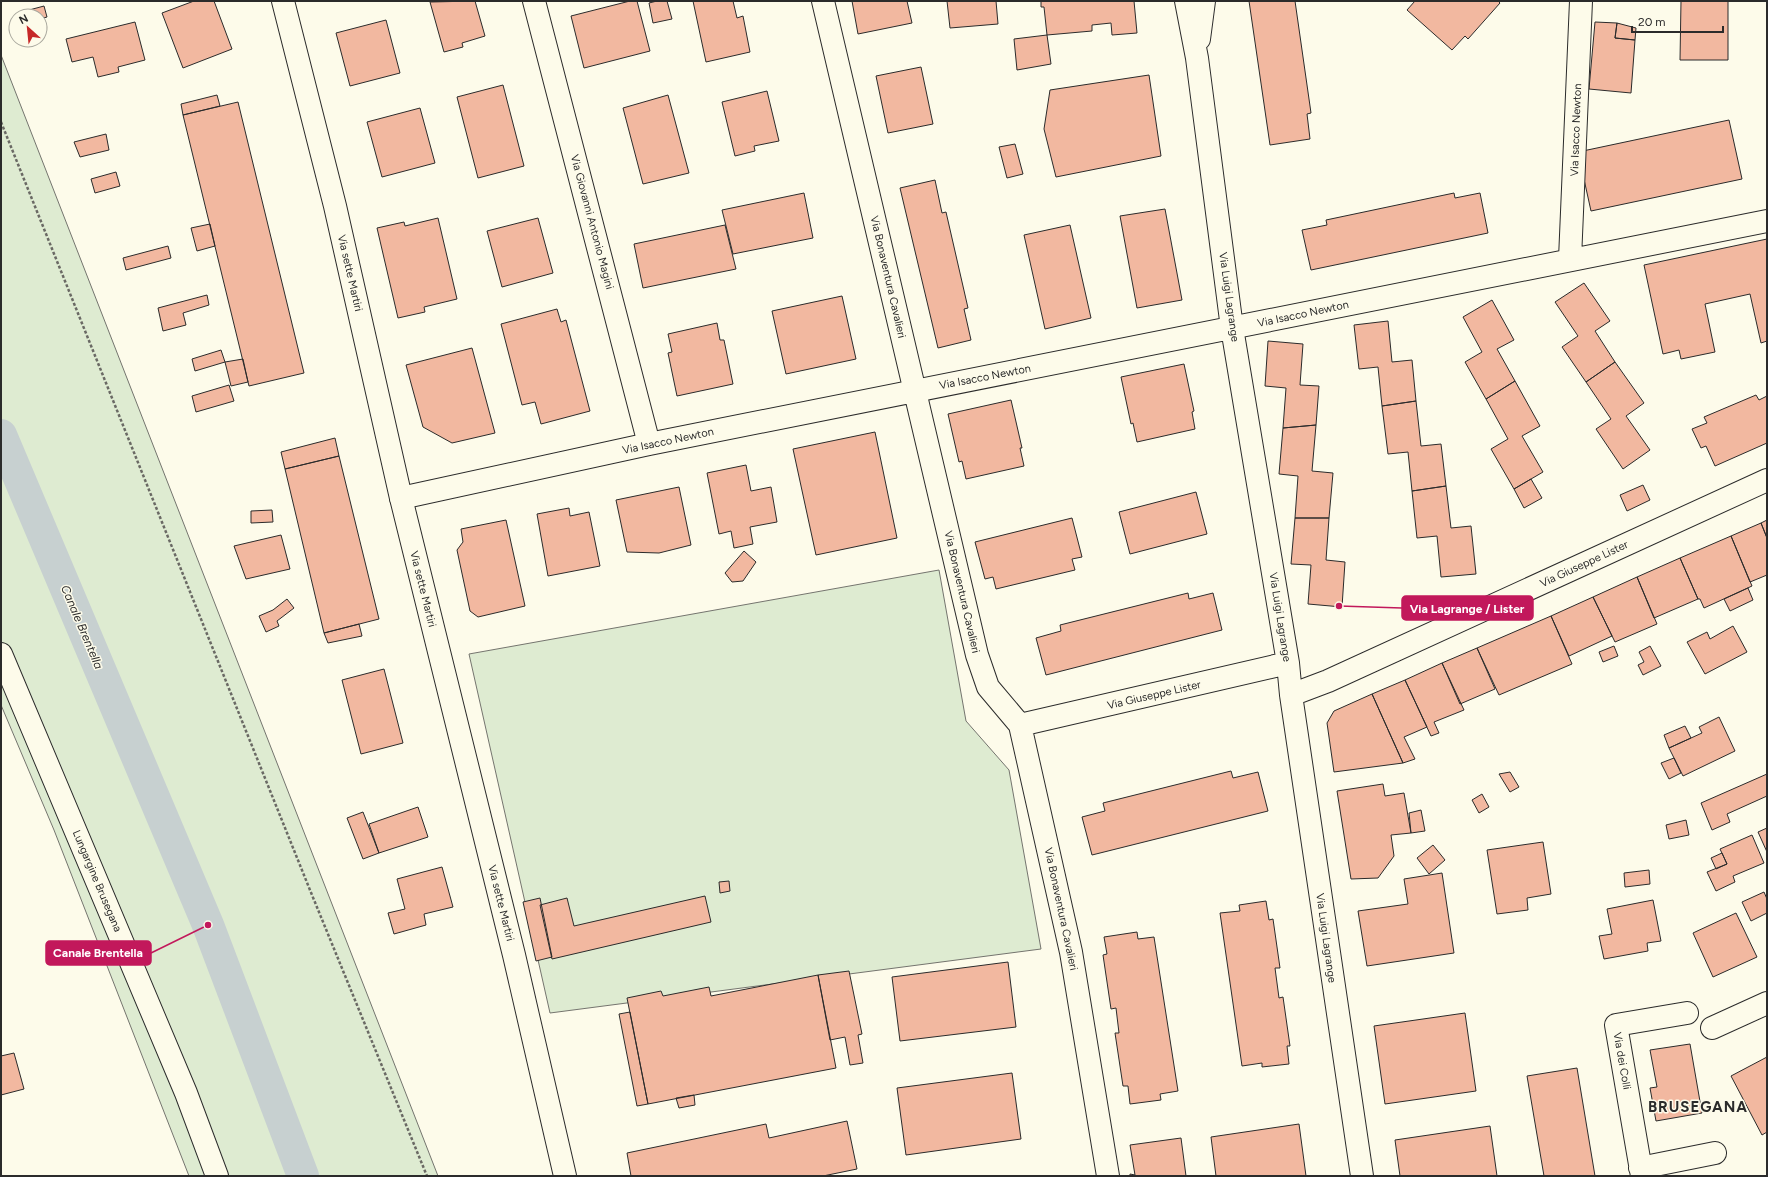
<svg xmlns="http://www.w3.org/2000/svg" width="1768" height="1177" viewBox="0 0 1768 1177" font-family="Figtree,sans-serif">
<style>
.green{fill:#deebd1;stroke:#74746e}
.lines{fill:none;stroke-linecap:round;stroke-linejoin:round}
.canal{stroke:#c7d0d0;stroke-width:32}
.building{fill:#f2b8a0;stroke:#2b2b2b}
.minor-casing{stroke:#2b2b2b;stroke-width:24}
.secondary-casing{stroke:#2b2b2b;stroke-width:24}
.path{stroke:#6a6964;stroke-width:2.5;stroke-dasharray:3 2;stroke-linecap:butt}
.minor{stroke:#fdfbea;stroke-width:22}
.secondary{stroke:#fdfbea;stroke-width:22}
.labels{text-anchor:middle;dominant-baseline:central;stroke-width:3;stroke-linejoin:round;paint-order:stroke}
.street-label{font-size:11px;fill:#2b2b2b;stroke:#fdfbea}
.water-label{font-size:12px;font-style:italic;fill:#2b2b2b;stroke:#fdfbea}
.district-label{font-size:15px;font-weight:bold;letter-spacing:1px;fill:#2b2b2b;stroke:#fdfbea}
.leader{fill:none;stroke:#c2185b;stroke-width:1.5}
.callout-dot{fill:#c2185b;stroke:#fdfbea;stroke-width:1.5}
.callout{fill:#c2185b;stroke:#c2185b;stroke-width:1.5}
.callout-label{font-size:12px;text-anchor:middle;font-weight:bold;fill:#fff}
</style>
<rect width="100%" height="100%" fill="#fdfbea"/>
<path class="green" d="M1,55l437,1121h-249l-135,-346 -53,-125z
M939,570l27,151 43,49 32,179 -491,64 -81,-359z"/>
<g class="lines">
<path class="canal" d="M1,435l207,490 95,251"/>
</g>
<path class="building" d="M194,1h20l18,48 -49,19 -21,-55z
M475,1l10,35 -23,7 1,4 -19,5 -14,-50z
M630,1h7l13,50 -66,17 -13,-52z
M657,1h10l5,18 -19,4 -4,-20z
M693,1h40l4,17 6,-2 7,36 -44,10z
M852,1h55l5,22 -54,11z
M947,1h49l2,23 -48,4z
M1041,1h93l3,32 -25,2 -1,-12 -19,2v6l-45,4 -3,-28h-3z
M1249,1h46l16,112 -4,1 3,25 -40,6z
M1415,1h83l2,2 -32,36 -3,-3 -13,14 -45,-40z
M1681,1h47v59h-48z
M44,6l3,11 -7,2v-3h-21l-1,-3z
M386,20l14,53 -50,13 -14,-53z
M135,22l10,38 -27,7 1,5 -21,5 -5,-20 -21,5 -6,-23z
M1595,22l22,1 -2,15 20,2 -4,53 -42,-4z
M1617,23l19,5 -1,12 -20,-2z
M1047,35l4,29 -34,6 -3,-31z
M921,67l12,57 -45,9 -12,-57z
M1149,75l12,81 -105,21 -12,-48 6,-39z
M503,85l21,81 -46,12 -21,-81z
M767,91l12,50 -25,5 1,5 -20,5 -13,-54z
M217,95l3,11 -37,9 -2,-11z
M668,95l21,78 -46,11 -20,-76z
M238,102l66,271 -55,13 -66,-271z
M420,108l15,55 -53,14 -15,-55z
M1729,120l13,59 -151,32 -13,-59z
M106,134l3,16 -29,7 -6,-15z
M1015,144l8,30 -16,4 -8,-31z
M116,172l4,14 -25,7 -4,-14z
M935,180l7,33 4,-1 22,96 -4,1 7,31 -33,8 -38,-160z
M804,193l9,45 -80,16 -11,-44z
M1454,193l1,5 25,-5 8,40 -177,37 -9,-40 25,-5 -1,-5z
M1165,209l17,91 -45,8 -17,-92z
M438,218l19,81 -33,8 1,5 -27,6 -21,-90 27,-6 1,4z
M538,218l15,55 -51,14 -15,-56z
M210,224l5,22 -18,5 -6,-23z
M725,225l11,44 -93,19 -9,-44z
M1070,225l21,93 -46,11 -21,-94z
M1767,239v102l-6,2 -11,-49 -45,10 10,48 -34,7 -2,-9 -16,4 -19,-89z
M168,246l3,12 -45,12 -3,-12z
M1584,283l26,38 -15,10 20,31 -29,20 -24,-35 16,-11 -23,-34z
M207,295l2,10 -26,8 3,12 -23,6 -5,-23z
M842,296l14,63 -70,15 -14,-63z
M1492,300l22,40 -17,9 18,32 -29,18 -21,-37 17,-10 -19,-35z
M557,309l4,13 5,-2 24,91 -49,13 -6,-22 -13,3 -21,-81z
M1388,321l4,41 20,-2 4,41 -34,5 -4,-39 -19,2 -5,-44z
M717,323l3,17h4l9,44 -56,12 -9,-43 4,-1 -4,-18z
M1268,341l35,3 -3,41 19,1 -3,39 -33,3 3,-40 -21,-2z
M472,348l23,85 -43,10 -29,-16 -17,-62z
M221,350l4,12 -30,9 -3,-12z
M243,359l5,23 -17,4 -6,-24z
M1615,362l29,41 -18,13 24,34 -27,19 -27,-40 15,-10 -25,-37z
M1184,364l10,47 -2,1 3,17 -58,13 -4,-19 -2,1 -10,-47z
M1515,381l25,45 -18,10 21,36 -29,17 -23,-40 17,-10 -22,-40z
M229,385l5,16 -38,11 -4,-16z
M1756,395l3,5 8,-4v47l-52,23 -9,-20 -5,2 -9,-19 15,-6 -3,-6z
M1011,400l11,48h-2l4,18 -58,13 -4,-18 -3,1 -11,-48z
M1416,401l5,45 20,-2 5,42 -34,5 -4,-39 -20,2 -6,-48z
M1316,425l-4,46 21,2 -4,45h-34l3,-42 -19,-2 4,-46z
M875,432l22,106 -81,17 -23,-106z
M335,438l4,18 -54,13 -4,-17z
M339,456l40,163 -55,14 -39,-164z
M746,465l5,26 20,-4 6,35 -27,5 3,17 -19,4 -3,-17 -12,3 -12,-61z
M1531,479l11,19 -18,10 -10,-19z
M1643,485l7,15 -23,11 -7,-16z
M1446,486l5,42 20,-2 5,48 -35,3 -4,-41 -20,2 -5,-47z
M679,487l12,58 -32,8 -32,-1 -11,-52z
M1196,492l11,42 -77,20 -11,-42z
M569,508l1,8 19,-4 11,54 -52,10 -11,-62z
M272,510l1,12 -22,1v-12z
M1072,518l10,39 -10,2 3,11 -79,19 -3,-12 -8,2 -10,-37z
M1295,518h34l-3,42 19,2 -3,45 -34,-3 3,-39 -20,-1z
M506,520l19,86 -47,11 -8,-6 -13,-61 6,-8 -2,-13z
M1767,520v18l-6,-15z
M1761,523l6,15v37l-17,7 -19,-46z
M281,535l9,34 -44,10 -12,-33z
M1731,536l21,50 -48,22 -4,-9h-2l-18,-41z
M744,551l12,11 -13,19 -11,1 -7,-9z
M1680,558l18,41 -44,19 -17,-41z
M1637,577l20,47 -42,18 -22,-45z
M1748,588l5,12 -23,11 -6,-12z
M1188,593l1,6 24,-6 9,37 -176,45 -10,-37 25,-7 -1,-6z
M1593,597l19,39 -43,20 -18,-40z
M287,599l7,9 -17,13 2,5 -13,6 -7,-16 14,-6z
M1551,616l21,48 -73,31 -22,-47z
M359,624l3,12 -34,7 -4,-10z
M1733,626l14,26 -42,22 -18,-32 20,-10 3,7z
M1614,646l4,10 -15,6 -4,-10z
M1650,646l11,20 -18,9 -5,-10 6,-3 -5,-10z
M1477,648l18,41 -35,15 -18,-41z
M1442,663l22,47 -30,12 5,11 -8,3 -26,-56z
M384,669l19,74 -42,11 -19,-74z
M1405,680l22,47 -23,10 11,22 -12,4 -31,-69z
M1372,694l31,69 -69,9 -7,-49 7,-12z
M1719,717l16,34 -52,25 -14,-28 33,-15 -3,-6z
M1685,726l6,12 -22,10 -5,-13z
M1674,758l7,15 -12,6 -8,-16z
M1231,771l2,7 25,-6 10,39 -176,44 -10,-38 23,-6 -2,-8z
M1510,772l9,15 -9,5 -11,-18z
M1767,774v22l-40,18 3,8 -18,8 -11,-27z
M1383,784l2,12 19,-3 7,40 -20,2 3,21 -16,22 -27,1 -14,-88z
M1482,794l7,13 -10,6 -7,-13z
M418,807l10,30 -49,16 -10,-29z
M1421,810l4,21 -14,2 -2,-20z
M363,812l16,41 -16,6 -16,-41z
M1686,820l3,15 -20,4 -3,-14z
M1767,828v24l-9,-20z
M1752,835l12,28 -31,13 2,6 -19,9 -9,-19 20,-8 -7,-15z
M1543,842l8,52 -24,4 1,12 -31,4 -10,-64z
M1433,845l12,15 -16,14 -12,-16z
M1722,853l5,11 -11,5 -5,-11z
M442,867l11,40 -29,7 2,11 -32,9 -6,-21 17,-4 -8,-30z
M1649,870l1,14 -25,3 -1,-14z
M1442,873l12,80 -87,13 -9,-55 50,-7 -4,-25z
M729,881l1,10 -10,2 -1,-11z
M1764,892l3,7v14l-16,8 -9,-19z
M705,896l6,26 -159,37 -12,-54 27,-7 7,28z
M540,898l12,59 -16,4 -13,-59z
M1653,900l8,41 -14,2 1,8 -44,8 -5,-23 13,-2 -5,-25z
M1266,901l3,19 4,-1 7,49h-5l4,30 4,-1 7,49h-3l2,18 -27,3v-4l-20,3 -22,-153 20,-2 -1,-6z
M1736,913l21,44 -44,20 -20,-44z
M1137,932l1,7 16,-2 24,154 -18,3 1,6 -31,4 -2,-18h-5l-8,-53h4l-3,-25 -5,1 -8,-54 4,-1 -3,-17z
M1008,962l8,65 -116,14 -8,-64z
M849,971l13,63 -4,1 5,28 -13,2 -5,-28 -15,3 -12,-65z
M818,975l18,93 -188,36 -21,-106 34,-7 2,5 46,-9 2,9z
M630,1012l18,92 -11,2 -18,-92z
M1465,1013l11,78 -91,13 -11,-78z
M1690,1044l12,69 -46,8 -6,-33 7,-1 -7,-37z
M14,1053l10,36 -23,6v-39z
M1767,1057v75l-5,3 -31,-59z
M1577,1068l18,108h-51l-17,-100z
M1012,1073l9,66 -115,16 -9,-67z
M694,1095l1,10 -16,3 -3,-10z
M847,1121l10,48 -34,7h-192l-4,-23 139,-29 3,14z
M1299,1124l7,52h-90l-5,-39z
M1490,1126l7,50h-97l-5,-36z
M1181,1138l5,38h-56v-2l5,1 -5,-30z"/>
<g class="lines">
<g class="minor-casing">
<path id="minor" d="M534,1l115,443
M823,1l154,654 11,32 32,38 51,227 37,224
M1186,1l11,57 35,270 56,335 3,32 71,481
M1199,39l5,-38
M1570,259l11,-258
M401,498l248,-54 1118,-223
M1,654l185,439 31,83
M1291,695l37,-14 439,-201
M1020,725l268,-62
M1712,1028l55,-25
M1640,1168l75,-15
M1642,1176l-26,-151 71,-12"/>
</g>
<g class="secondary-casing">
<path id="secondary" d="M283,1l52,205 66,292 113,457 51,221"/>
</g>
<path class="path" d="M1,122l311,773 115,281"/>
<use href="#minor" class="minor"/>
<use href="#secondary" class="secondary"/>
</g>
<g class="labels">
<g class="street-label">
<text transform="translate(1576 130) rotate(-88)">Via Isacco Newton</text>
<text transform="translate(592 222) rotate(75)">Via Giovanni Antonio Magini</text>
<text transform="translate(350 273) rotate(77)">Via sette Martiri</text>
<text transform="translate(888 277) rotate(77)">Via Bonaventura Cavalieri</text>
<text transform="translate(1229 297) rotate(82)">Via Luigi Lagrange</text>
<text transform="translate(1303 314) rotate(-12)">Via Isacco Newton</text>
<text transform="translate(985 377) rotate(-11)">Via Isacco Newton</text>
<text transform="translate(668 441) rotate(-12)">Via Isacco Newton</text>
<text transform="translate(1584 564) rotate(-25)">Via Giuseppe Lister</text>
<text transform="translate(423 589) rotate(76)">Via sette Martiri</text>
<text transform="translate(962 592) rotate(77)">Via Bonaventura Cavalieri</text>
<text transform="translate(1280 617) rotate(81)">Via Luigi Lagrange</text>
<text transform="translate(1154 695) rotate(-13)">Via Giuseppe Lister</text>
<text transform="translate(97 881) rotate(67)">Lungargine Brusegana</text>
<text transform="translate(501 903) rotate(76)">Via sette Martiri</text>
<text transform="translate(1061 909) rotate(78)">Via Bonaventura Cavalieri</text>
<text transform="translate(1326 938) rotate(82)">Via Luigi Lagrange</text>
<text transform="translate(1622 1061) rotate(80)">Via dei Colli</text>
</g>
<g class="water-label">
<text transform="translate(82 627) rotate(67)">Canale Brentella</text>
</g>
<g class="district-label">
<text x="1698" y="1107">BRUSEGANA</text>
</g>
</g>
<path class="leader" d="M1339 606L1402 608M208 925L151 953"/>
<g class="callout-dot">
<circle cx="1339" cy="606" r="4"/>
<circle cx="208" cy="925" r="4"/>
</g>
<g class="callout">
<rect x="1402" y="596" width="131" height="24" rx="4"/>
<rect x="46" y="941" width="105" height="24" rx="4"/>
</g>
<g class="callout-label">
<text x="1467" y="613">Via Lagrange / Lister</text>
<text x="98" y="957">Canale Brentella</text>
</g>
<rect width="1768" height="1177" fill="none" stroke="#2b2b2b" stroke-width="4"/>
<g transform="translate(28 28) rotate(333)"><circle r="19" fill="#fdfbea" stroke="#a9a89e"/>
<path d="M0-3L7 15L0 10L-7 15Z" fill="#c62828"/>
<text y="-6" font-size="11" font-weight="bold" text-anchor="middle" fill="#2b2b2b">N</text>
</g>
<path d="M1632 26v6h91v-6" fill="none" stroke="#2b2b2b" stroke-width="2"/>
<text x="1638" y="26" font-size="12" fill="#2b2b2b" stroke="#fdfbea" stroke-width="3" paint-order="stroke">20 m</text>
</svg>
